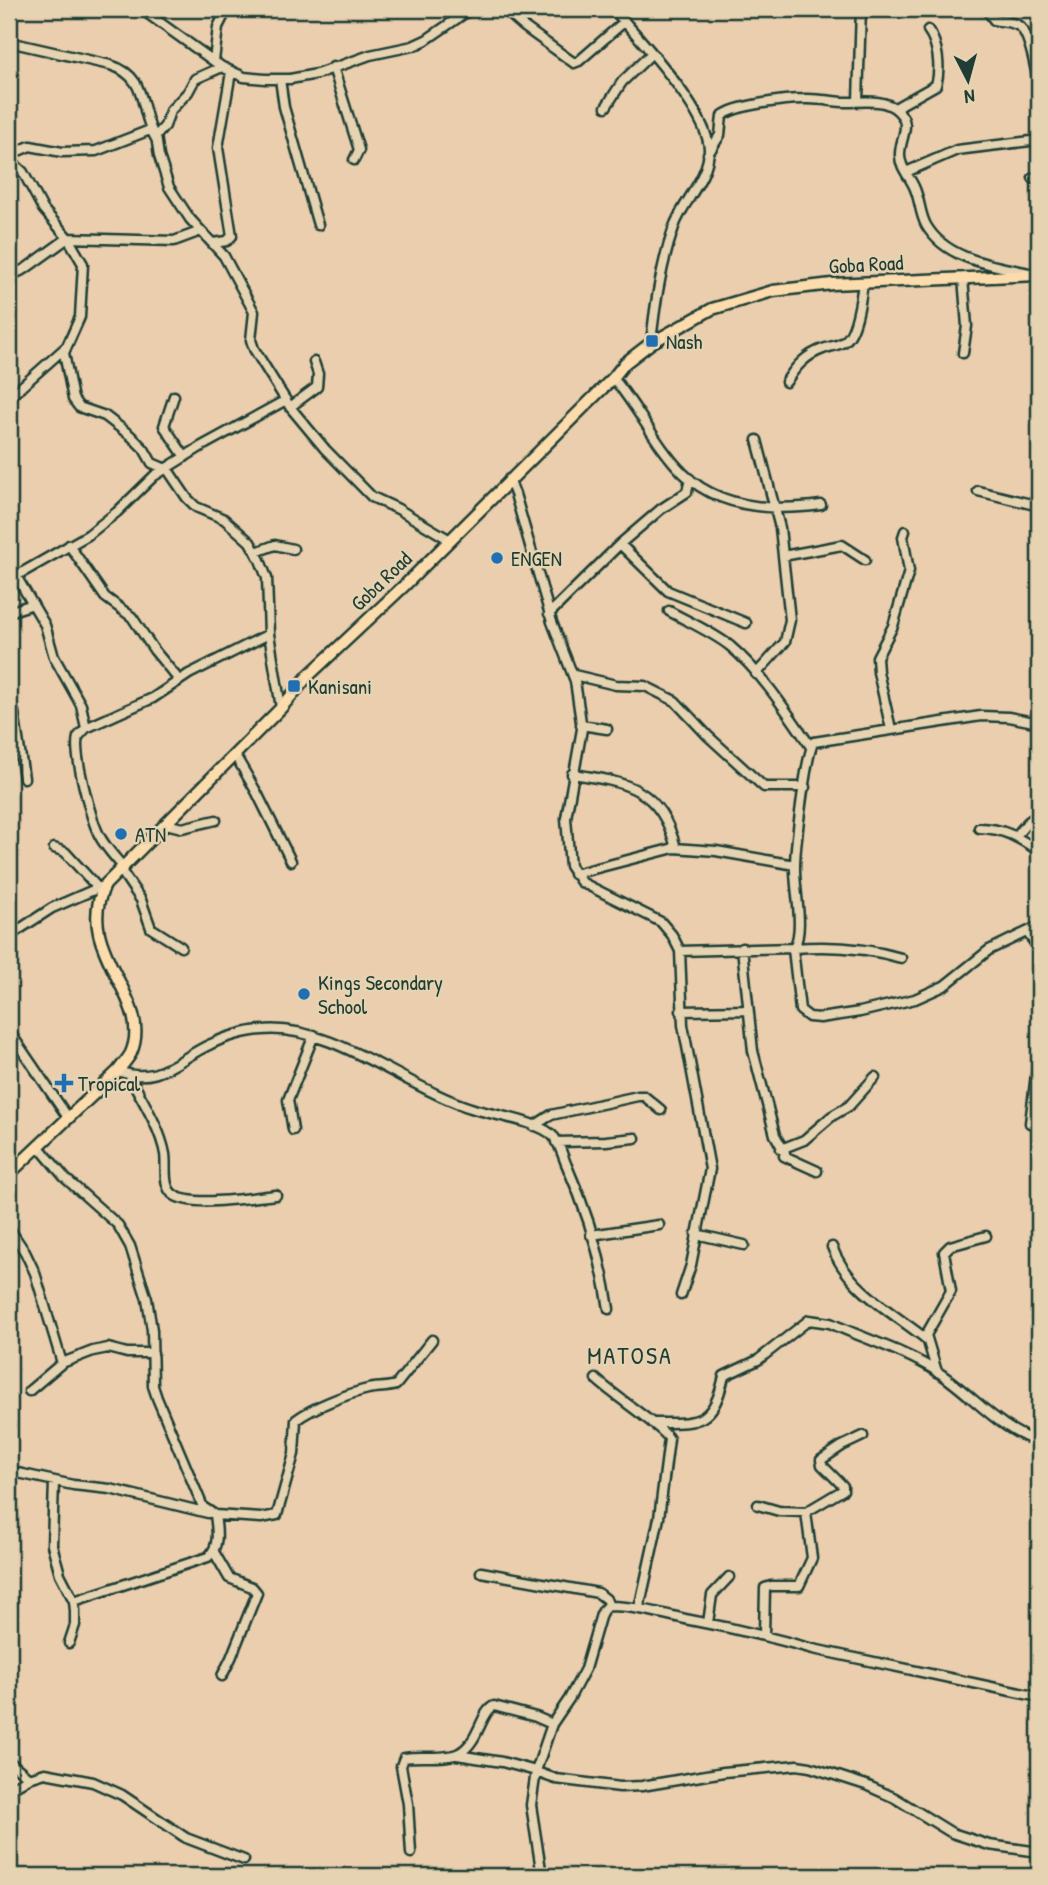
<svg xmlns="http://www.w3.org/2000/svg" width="1048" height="1885" viewBox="0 0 1048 1885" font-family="'Patrick Hand',sans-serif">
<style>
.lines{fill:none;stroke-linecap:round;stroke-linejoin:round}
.minor-casing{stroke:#1f3d34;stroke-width:13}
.major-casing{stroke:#1f3d34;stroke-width:15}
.minor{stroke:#e6d3b1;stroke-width:8}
.major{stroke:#fcdcac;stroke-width:10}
.poi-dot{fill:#1f6fb2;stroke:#e6d3b1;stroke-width:2.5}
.labels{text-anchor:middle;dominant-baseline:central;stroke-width:5;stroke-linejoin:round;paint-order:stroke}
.street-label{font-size:21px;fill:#1f3d34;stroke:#e6d3b1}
.poi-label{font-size:21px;fill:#1f3d34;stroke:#e6d3b1;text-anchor:start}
.quarter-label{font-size:24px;letter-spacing:2px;fill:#1f3d34;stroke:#e6d3b1}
</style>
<rect width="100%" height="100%" fill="#eaceae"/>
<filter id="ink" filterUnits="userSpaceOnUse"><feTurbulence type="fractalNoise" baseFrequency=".0143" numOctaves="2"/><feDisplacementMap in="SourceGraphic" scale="14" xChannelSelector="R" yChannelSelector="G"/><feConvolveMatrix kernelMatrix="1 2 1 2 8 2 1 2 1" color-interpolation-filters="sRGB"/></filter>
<g filter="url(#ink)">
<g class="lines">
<g class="minor-casing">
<path id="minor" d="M141,9l81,58 22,10 21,2h25l27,-5 53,-19 43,-9 13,-6 45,-31
M504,9l19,17 51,37 5,-2 46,-40
M613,9c25,27 95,103 96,140 0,29 -26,52 -35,78 -13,38 -19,76 -23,116
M986,9l8,11c8,2 21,1 27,8 10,10 15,45 18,59
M9,42l101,23c40,12 28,46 46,74
M214,61l4,-34 9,-18
M222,67l-27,12 -7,13 -18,19 -5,15 -9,10 3,20 10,31 21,32 34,37 30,56 -3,28 3,9 36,58 35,42 47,48 26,12 52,31
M333,67l26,83 -5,10
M280,79l4,28 34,118
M858,101l3,-92
M606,107l16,-25 30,-29
M895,108l41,-23c5,-16 2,-42 -8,-55
M708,154l12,-19 2,-19c13,-11 65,-17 82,-17 15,-1 29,3 43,3 16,0 38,-4 51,9 15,14 1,28 2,45 0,12 11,22 15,33 5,12 5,25 11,36 20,35 67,40 103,48
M9,155l21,-9 32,6 34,-1 54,-21
M9,159l14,13 20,37 25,29 15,26 -3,53 -16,36 9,46 6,8 26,9 26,20 13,13 8,14 16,7 19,28 9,9 28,12 26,23 10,18 7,18 2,56 12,74
M906,172l51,-22 82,-10
M1033,178l6,-1
M213,243l14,-2 5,-5 -14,-88 13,-76
M9,276l16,-7 43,-31 106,3 27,-10
M963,278l4,48 -4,27
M613,378c25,29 43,68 70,95 36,36 92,38 138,32
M786,382c10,-16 20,-27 37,-33 7,-3 16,-3 22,-8 12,-9 16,-44 18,-58
M11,396l55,-49
M174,396l-10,30 21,31
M290,407l27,-20 1,-13 -4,-12
M509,479l6,15 37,128 23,59 7,48 -16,89 4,48 11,16 80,40 11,13 8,16 114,-3c11,-20 0,-59 1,-82 0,-18 11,-113 19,-124l167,-26 28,1 30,6
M978,491l61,15
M620,544l48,47 78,32
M69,545l36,52 27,20 22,33 25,30
M256,552l19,-7 18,4
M783,556l59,-11 23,15
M16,576l29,49 9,32 27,48 5,23
M9,580l79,-45 29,-23 37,-36 48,-30 84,-46
M669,611c20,11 43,21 61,35 32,27 57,66 81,101
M9,612l24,-8
M549,614l71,-70 41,-35 26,-17 3,-13
M756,674l29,-32 5,-22 -10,-92 -23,-88
M574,675l42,10 29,1 30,15 33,35 56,51h41
M9,704l5,8 10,66
M581,725l26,4
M891,729l-13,-57 -1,-15 16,-31 16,-55 -6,-34 2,-6
M235,755l22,38 34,68
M572,774c56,8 88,14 104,74
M166,824l16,4 34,-8
M979,828c25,0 40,10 60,23
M1016,836l12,-14 11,-8
M54,848l11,4 32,35
M123,867c-8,-10 -18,-20 -24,-32 -8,-16 -26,-82 -21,-98l8,-9 67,-30 36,-24 80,-40
M120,869l21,31 10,28 30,19
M574,874l100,-26 42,3 79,14
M1027,932l12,17
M9,936l43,-28 53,-23
M742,948l11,103 22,84 10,18 -1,3 33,15
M794,948c38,-3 71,-1 107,10
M793,949l7,61 9,7 11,1 40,-6 55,-13 29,-13 45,-36 50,-24
M680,951l3,74 27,144 -19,96 -10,30
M681,1011l67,-1
M9,1031l60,88
M118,1071c41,15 59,-12 93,-27 14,-7 35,-13 51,-14 70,-7 145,59 212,79 19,6 68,13 80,28 6,8 9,20 13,29 20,45 35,95 42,143
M129,1075c13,25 31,52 36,79 2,13 -3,33 9,41 18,13 79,2 102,0
M1030,1123l9,-73
M534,1126l17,-11 87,-19h6l17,14
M293,1130l-5,-30 26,-65
M556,1142l50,-1 29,-3
M39,1147l26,31 53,47 12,21 17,53 5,31 1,56 4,12 46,109 12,8 46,3 16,-3 17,-61 2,-34c17,-13 51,-26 72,-31 9,-2 19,-1 28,-4l36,-45
M781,1149l23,-9 28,-24 17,-10 26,-29
M9,1228l16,24 10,21 27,90
M696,1234l48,11
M591,1235l68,-10
M832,1247c16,42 60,65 94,92
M937,1372l-11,-37 25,-44 -7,-39 6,-6 36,-10
M596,1379c13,13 69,50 73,60l-10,79 -20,91
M29,1391l33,-28 31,-12 15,-3 19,5h26
M652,1423c46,0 61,3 72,-47l34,-16 51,-40 21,3c35,16 75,28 108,49 34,22 61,58 101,70
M9,1471l64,14 37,4 98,24
M54,1481l-2,64 8,29 14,27 1,10v14l-6,18
M758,1505l21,6 27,1
M214,1552l15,26 23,9 5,6 -26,65 -9,18
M481,1572l117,21 8,6 3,7
M74,1601l134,-44c12,-10 9,-27 7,-42
M708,1623l4,-28 17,-18
M764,1635l1,-47 6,-2h28l13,-28 -6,-46 37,-22v-4l-21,-21 -1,-5 21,-14 21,-10
M457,1755l45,7 34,9
M9,1761l20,17
M536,1772l20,7 64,8 22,-1 82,-14 73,-7 13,2 56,18 29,13 57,35 37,12 50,7
M9,1789l20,-11 16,-5 48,9 29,13 64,43 58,22
M411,1853l-3,-49 -7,-38 3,-8c15,-3 43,2 55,-5 20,-10 22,-42 35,-47l42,11 16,7
M542,1876l-11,-71 5,-34 16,-47 17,-25 16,-30 16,-55 3,-5 5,-3c25,0 51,7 76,13 43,8 86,18 128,30l226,48"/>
</g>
<g class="major-casing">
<path id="major" d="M9,1174l109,-103c4,-6 10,-12 13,-18 24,-55 -59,-103 -26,-168l176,-177 27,-32 97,-91 208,-207 12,-15 26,-20 61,-34 61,-18 59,-7 207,-9"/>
</g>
<use href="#minor" class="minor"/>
<use href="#major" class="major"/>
</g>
</g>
<g class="poi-dot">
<rect x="645" y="334" width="14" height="14" rx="3.5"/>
<circle cx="497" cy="558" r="7"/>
<rect x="287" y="679" width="14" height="14" rx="3.5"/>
<circle cx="121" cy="834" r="7"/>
<circle cx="304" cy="994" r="7"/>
<path d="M60.5 1072.5h7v7h7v7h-7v7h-7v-7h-7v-7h7z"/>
</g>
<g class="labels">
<g class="street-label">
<text transform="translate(866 264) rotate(-3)">Goba Road</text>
<text transform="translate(381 581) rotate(-44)">Goba Road</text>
</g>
<g class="poi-label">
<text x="666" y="341">Nash</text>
<text x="511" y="558">ENGEN</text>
<text x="308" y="686">Kanisani</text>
<text x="135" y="834">ATN</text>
<text x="318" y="982">Kings Secondary<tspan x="318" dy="24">School</tspan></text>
<text x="78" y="1083">Tropical</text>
</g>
<g class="quarter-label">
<text x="630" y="1355">MATOSA</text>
</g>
</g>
<rect width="1048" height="1885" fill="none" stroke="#e6d3b1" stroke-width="35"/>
<rect x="18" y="18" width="1013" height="1850" fill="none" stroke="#1f3d34" stroke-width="2.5" filter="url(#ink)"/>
<g transform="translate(968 80) rotate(174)" stroke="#e6d3b1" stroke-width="5" paint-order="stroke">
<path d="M0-5L12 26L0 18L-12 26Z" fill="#1f3d34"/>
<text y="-10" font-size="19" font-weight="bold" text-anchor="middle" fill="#1f3d34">N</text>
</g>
</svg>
